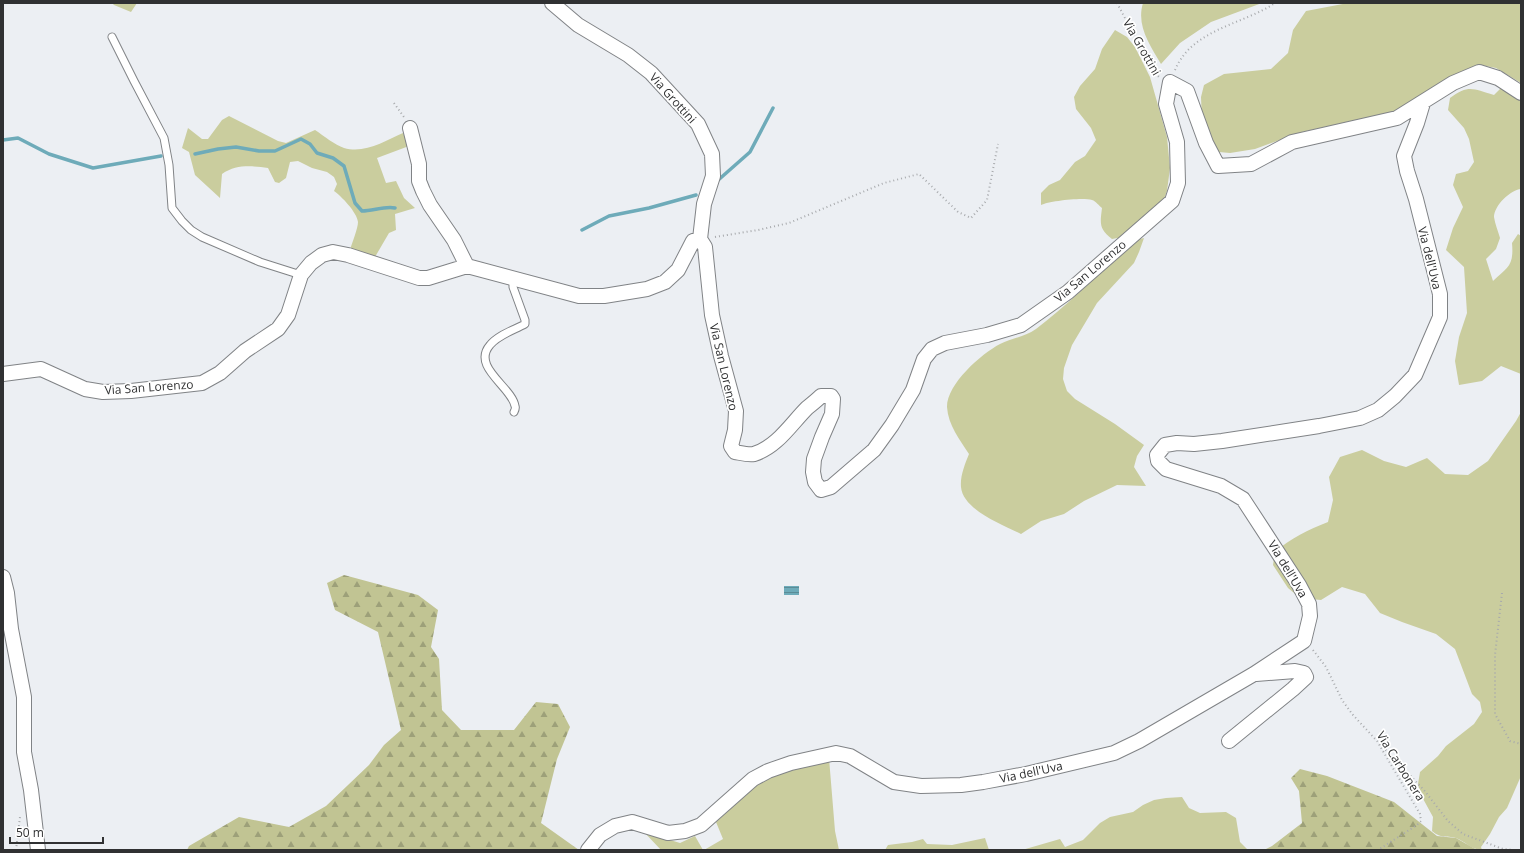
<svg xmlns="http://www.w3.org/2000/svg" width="1524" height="853" viewBox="0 0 1524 853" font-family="'Open Sans',sans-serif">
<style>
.grass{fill:#cacd9e}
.forest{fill:url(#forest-firs)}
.water{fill:url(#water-rules)}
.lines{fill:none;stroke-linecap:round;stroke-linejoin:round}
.stream{stroke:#6eabb9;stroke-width:3.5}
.lane-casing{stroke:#808386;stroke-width:9}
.street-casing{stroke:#808386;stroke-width:16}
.path{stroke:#a7a9ac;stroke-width:2;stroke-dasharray:1 3;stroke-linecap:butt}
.lane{stroke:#fff;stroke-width:7}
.street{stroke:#fff;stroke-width:14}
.labels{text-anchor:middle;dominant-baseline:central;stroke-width:3.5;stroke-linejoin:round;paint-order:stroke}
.street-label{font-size:12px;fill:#303132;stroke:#fff}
</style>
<defs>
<pattern id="forest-firs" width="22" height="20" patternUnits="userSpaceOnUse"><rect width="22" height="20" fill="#c1c493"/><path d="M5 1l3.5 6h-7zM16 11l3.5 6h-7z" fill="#9da079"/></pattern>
<pattern id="water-rules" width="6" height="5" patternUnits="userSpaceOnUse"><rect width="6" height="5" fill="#6eabb9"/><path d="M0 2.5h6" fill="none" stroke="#5b8c97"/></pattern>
</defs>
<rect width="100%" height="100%" fill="#eceff3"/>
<path class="grass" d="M112,3h25l-6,9 -17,-7z
M1143,3h119l-51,19 -31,21 -19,21c-11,-19 -25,-38 -18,-61z
M1348,3h173v80l-25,-15 -15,-3 -32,14 -49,31 -98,22 -47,17 -25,4 -11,-1 -9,-8 -8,-22 -1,-25 3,-12 20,-11 47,-5 17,-16 5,-23 13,-19z
M1115,30l12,7 8,10 15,30 17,60 3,31 -3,23 -4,11 -40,35 -11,2c-13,-10 -12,-15 -10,-31 -3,-2 -6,-7 -10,-8 -9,-3 -43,1 -51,5v-12l8,-8 11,-5 15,-18 10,-6 11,-16 -5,-12 -15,-19 -2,-12 6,-11 15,-17 7,-20z
M1502,87l10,6 9,8v88c-11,1 -27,17 -27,28 1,7 4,14 6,21l-4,11 -10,10 7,22c15,-14 21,-15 19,-38l6,-9 3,2v138l-20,-8 -19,15 -23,4 -4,-24 4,-24 8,-24 -3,-46 -18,-17 7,-22 10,-21 -10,-22 3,-11 12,-3 6,-9 -5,-23 -5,-11 -16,-18 2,-12c19,-14 23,-9 44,-3z
M229,116l49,25 8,2 29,-13c9,6 20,15 29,18 21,6 41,-7 59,-15l6,13 -32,12 9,25 10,-2 8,17 11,10 -20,6 1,16 -7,3 -14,24 -25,-7c2,-7 8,-22 8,-28 -1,-10 -17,-26 -24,-31l3,-7 -3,-7 -7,-5 -15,-4 -14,-7 -8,1 -4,16 -7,5 -4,-1 -7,-14c-17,-2 -31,-4 -46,6l-2,24 -25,-23 -6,-23 -7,-4 6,-20 14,11h6l14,-19z
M1144,238l-5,14 -5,11 -37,40 -25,42 -8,23 -1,11 4,12 8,8 40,25 29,21 -7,11 -3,11 12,19 -29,-1 -33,16 -20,13 -23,7 -20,13c-18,-9 -58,-24 -60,-47 -1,-11 4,-23 8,-33 -9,-14 -21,-29 -22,-47 0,-23 34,-53 53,-63 12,-6 25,-7 36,-15 35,-27 66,-58 97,-88z
M1521,412v364l-14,32 -8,9 -9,17 -9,13 1,3c-11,0 -17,-9 -26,-12 -10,-3 -15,1 -24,-7l1,-14 -12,-22 -3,-11 2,-12 18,-16 8,-10 28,-22 8,-12 -2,-10 -8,-8 -17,-45 -19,-15 -34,-12 -22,-9 -15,-19 -23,-7 -21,13 -21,-2 -12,-10 -15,-23 2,-13c16,-14 33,-22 53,-30l5,-22 -4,-23 11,-20 22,-7 22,11 22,6 21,-9 18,16 23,1 20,-14 28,-40z
M829,758l6,73 4,19h-135l19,-11 -7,-17 43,-39 12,-7z
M1182,797l7,11 11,5 26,-1 10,6 4,24 8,8h-226l38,-11 5,8 18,-7 17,-17 10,-6 23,-5 10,-7 11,-5 12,-2z
M644,832l36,11 15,-7 8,14h-42z
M985,838l4,12h-104l3,-5 24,-3 11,-3 4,5 25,1z"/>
<path class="forest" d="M344,575l74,20 20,15 -7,37 8,12 3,51 19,20h53l22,-28 22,2 12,23 -13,32 -16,64 38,27h-392l2,-4 50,-29 50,10 37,-21 43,-41 15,-20 17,-15 -23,-98 -43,-22 -8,-27z
M1300,769l27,7 67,26 43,34 19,2 21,12h-213l8,-4 30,-23 -3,-32 -8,-13z"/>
<path class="water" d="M784,586h15v9h-15z"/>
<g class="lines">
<path class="stream" d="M3,140l15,-2 31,16 44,14 68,-12
M195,154l23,-5 18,-2 23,4h16l26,-12 9,5 7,9 16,5 11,8 11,37 7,8c11,0 22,-5 33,-3
M716,182l34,-30 23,-44
M582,230l27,-14 40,-8 47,-13"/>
<g class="lane-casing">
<path id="lane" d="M112,37l22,44 30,57 5,27 3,43 10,13 9,9 11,7 58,25 41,13
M513,279v8l12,33v4c-11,6 -27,11 -35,21 -19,22 22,42 25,61 1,2 0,4 -1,6"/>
</g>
<g class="street-casing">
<path id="street" d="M552,3l26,22 50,30 23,18 47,51 14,30 1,22 -9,28 -4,35
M410,128l9,36v17l4,10 7,14 24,35 13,26
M3,374l38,-5 44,20 18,3 28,-1 71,-8 18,-10 25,-22 33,-22 10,-14 13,-40 10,-12 11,-8 11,-3 15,3 71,23h9l39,-12 112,30h25l43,-7 18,-7 13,-12 15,-29 7,-2 5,8 7,68 9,41 15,55 -1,19 -4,16 4,6c6,1 13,3 19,2 23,-7 37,-30 53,-46 5,-4 10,-8 14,-12h10l2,3 -1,15 -10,23 -8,22 -1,13 2,10 6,8 10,-3 43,-37 18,-25 21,-35 11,-31 8,-10 13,-6 42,-8 34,-10 47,-33 104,-91 6,-18 -1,-41 -11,-38 4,-22 17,9 19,52 12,23 33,-2 41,-22 105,-24 56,-35 26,-11 19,6 23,15
M3,577l4,16 4,36 13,68v55l7,38 7,60
M1229,741l64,-52 13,-12 -2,-4 -9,-2 -39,3
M588,850l12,-15 15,-9 17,-4 36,11 17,-2 16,-6 52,-46 15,-8 23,-8 45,-10 14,3 44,26 27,4 40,-1 22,-3 43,-8 88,-21 25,-12 115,-67 50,-33 6,-25 -1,-12 -10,-19 -56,-86 -22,-13 -55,-17 -8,-8 -1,-6 8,-10 12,-2 17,1 28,-3 97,-15 41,-8 18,-8 17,-14 20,-21 25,-58v-23l-24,-95 -9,-28 -3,-15 13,-33 6,-20"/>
</g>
<path class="path" d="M1117,3l35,66 7,8
M1175,70c17,-41 67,-45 100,-67
M394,103l10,14
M715,237l43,-7 31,-7 95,-40 35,-9 39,38 13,6 16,-18 11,-56
M1502,593l-7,62v59l15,27 11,3
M1313,650l13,17 16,33 11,15 24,26 43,73 1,7 -4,4 -39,25
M1380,744l44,46 24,31 15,13 40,15 11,1
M16,850l4,-33"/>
<use href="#lane" class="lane"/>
<use href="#street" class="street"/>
</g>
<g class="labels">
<g class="street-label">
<text transform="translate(1142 47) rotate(60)">Via Grottini</text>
<text transform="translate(673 98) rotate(48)">Via Grottini</text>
<text transform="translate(1430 258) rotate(76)">Via dell'Uva</text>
<text transform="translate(1090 271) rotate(-40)">Via San Lorenzo</text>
<text transform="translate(724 367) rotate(77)">Via San Lorenzo</text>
<text transform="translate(149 387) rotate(-4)">Via San Lorenzo</text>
<text transform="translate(1288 569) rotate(59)">Via dell'Uva</text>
<text transform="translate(1401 766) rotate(58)">Via Carbonera</text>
<text transform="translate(1031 772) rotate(-12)">Via dell'Uva</text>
</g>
</g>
<rect width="1524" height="853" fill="none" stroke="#303132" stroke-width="8"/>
<path d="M10 837v6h93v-6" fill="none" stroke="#303132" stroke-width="2"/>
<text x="16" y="837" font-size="12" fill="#303132" stroke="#ffffff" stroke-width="3" paint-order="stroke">50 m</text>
</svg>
